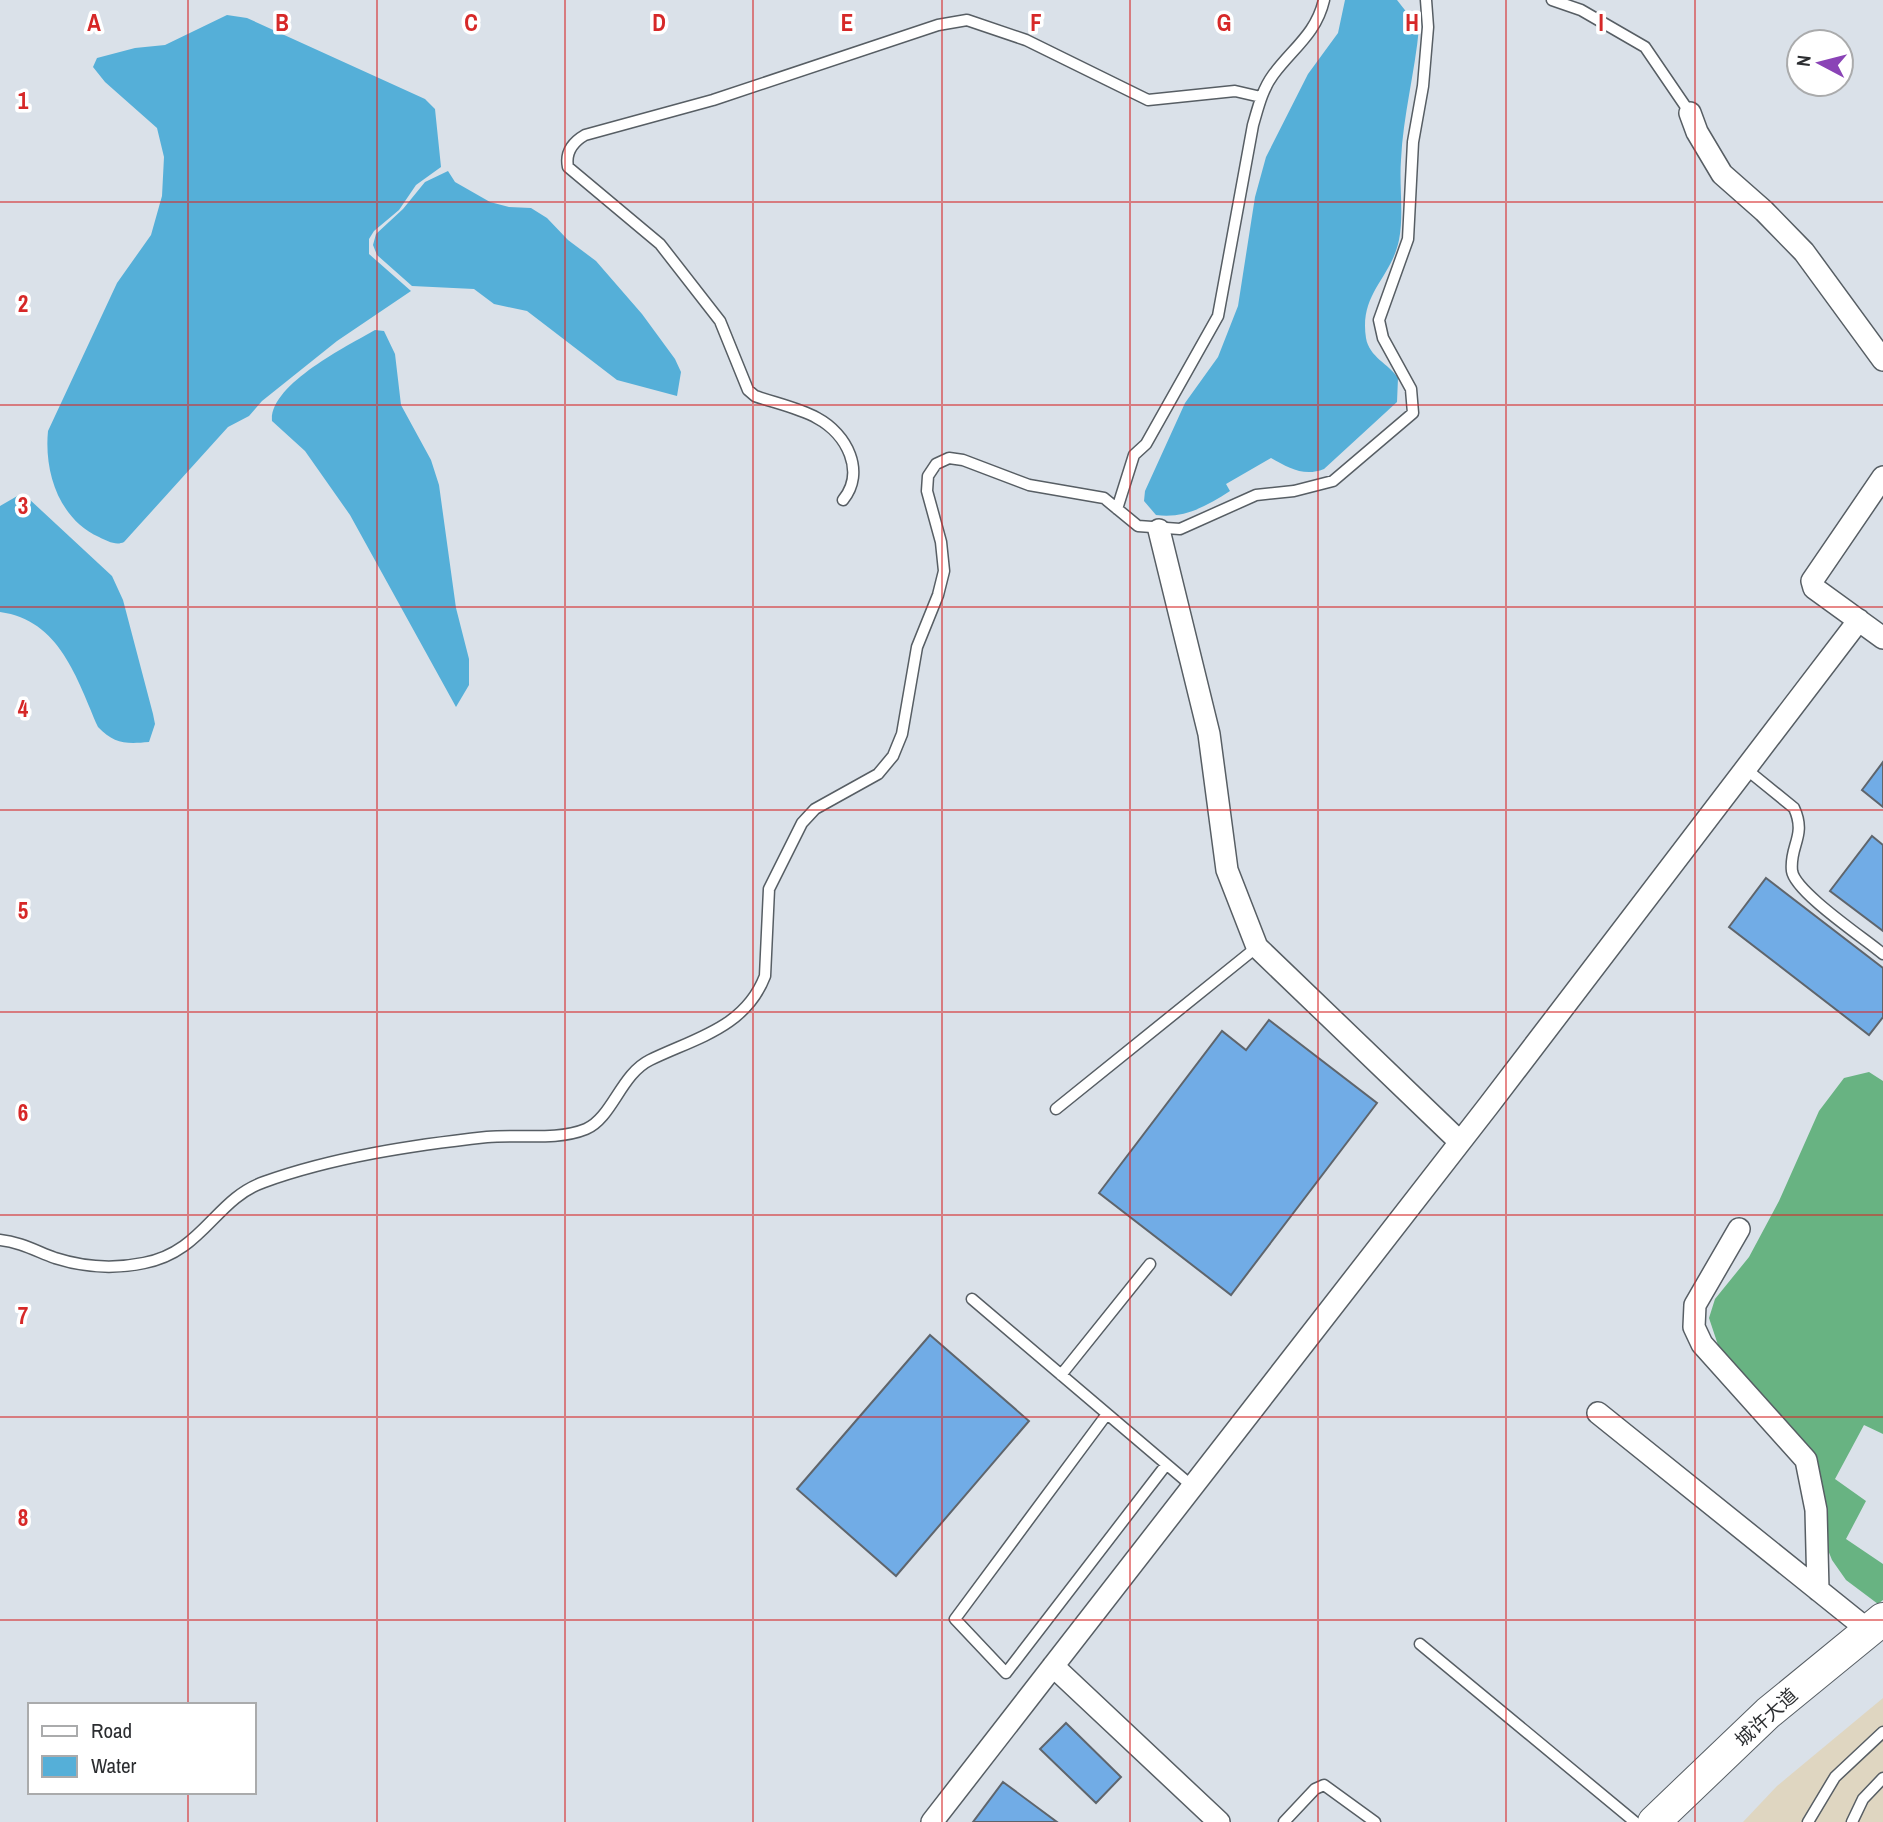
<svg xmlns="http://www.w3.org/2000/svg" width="1883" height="1822" viewBox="0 0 1883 1822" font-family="'Archivo Narrow','Noto Sans SC',sans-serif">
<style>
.commercial{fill:#dfd6c1}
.forest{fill:#68b382}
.water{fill:#55afd8}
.building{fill:#71ace6;stroke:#5f656c;stroke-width:2}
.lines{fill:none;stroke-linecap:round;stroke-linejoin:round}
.lane-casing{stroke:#575e64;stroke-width:13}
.street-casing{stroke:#575e64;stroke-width:24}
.secondary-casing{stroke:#575e64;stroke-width:34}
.lane{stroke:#fff;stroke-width:10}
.street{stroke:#fff;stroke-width:21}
.secondary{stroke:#fff;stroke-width:32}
.grid{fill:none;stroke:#d62828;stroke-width:2;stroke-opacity:0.55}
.labels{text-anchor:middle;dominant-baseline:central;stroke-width:7;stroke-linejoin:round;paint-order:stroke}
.street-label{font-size:19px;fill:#2b2d30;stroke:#fff}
.grid-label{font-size:23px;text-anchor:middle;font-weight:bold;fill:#d62828;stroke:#fff;stroke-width:7;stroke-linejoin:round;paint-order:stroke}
</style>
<rect width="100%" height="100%" fill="#dae1e9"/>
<path class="commercial" d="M1883,1698v124h-140l34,-36z"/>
<path class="forest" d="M1869,1072l14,9v353l-19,-9 -29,54 31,22 -20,38 37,25v36l-5,4 -32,-24 -14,-20 -6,-15 -7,-61 -100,-136 -10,-30 6,-19 34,-42 30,-56 40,-90 25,-33z"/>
<path class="water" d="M1345,0h52l22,28c-4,44 -16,88 -18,132 -2,26 3,54 -2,80 -8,39 -40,53 -33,98 3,19 23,26 32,40l-1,24 -73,67c-20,8 -35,-1 -53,-11l-45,26 4,7c-23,15 -46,28 -74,24l-12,-14 1,-10 40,-88 33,-46 20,-51 17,-109 11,-40 42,-83 30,-41z
M227,15l20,3 178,81 10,10 6,58 -25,18 -17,25 -25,21 -5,8v15l42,37 -74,50 -75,60 -13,15 -21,11 -104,115c-8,4 -17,-1 -25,-5 -40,-18 -55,-65 -51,-106l69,-148 34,-48 11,-39 2,-39 -7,-29 -52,-46 -12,-15 4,-9 38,-10 30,-3z
M448,171l7,11 35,20 19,5 22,1 16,10 21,22 28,21 46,53 33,45 6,13 -4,24 -60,-16 -90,-69 -33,-7 -20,-15 -62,-3 -35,-31 -4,-10 3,-11 27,-25 22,-27z
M375,330l9,1 11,23 6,51 30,55 8,25 17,123 13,51v26l-13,22 -106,-192 -45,-64 -33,-30c-3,-36 75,-75 103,-91z
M19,495l9,3 84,78 11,24 30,114 2,10 -6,18c-23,2 -35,2 -51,-15 -21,-48 -38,-107 -98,-115v-106z"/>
<path class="building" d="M1883,762v45l-21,-17z
M1872,836l11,9v86l-53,-40z
M1766,878l117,90v49l-14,18 -140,-108z
M1269,1020l108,83 -146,192 -132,-102 123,-162 24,19z
M930,1335l99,86 -133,155 -99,-87z
M1066,1723l55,54 -25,26 -56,-54z
M1003,1782l54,40h-84z"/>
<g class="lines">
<g class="lane-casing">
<path id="lane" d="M1552,0l29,10 64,37 45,66
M843,500c23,-28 4,-66 -26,-82 -18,-10 -42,-15 -62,-22l-7,-6 -28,-69 -60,-77 -92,-77c-3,-15 5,-25 17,-32l128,-35 225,-75 29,-5 59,20 122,60 87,-9 26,6
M1117,509l17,-54 12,-11 72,-128 35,-191c5,-17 9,-35 20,-50 20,-27 43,-41 51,-75
M1746,769l48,39c13,28 -5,38 -2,63 3,21 72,67 91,83
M1056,1109l201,-162
M0,1240c20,2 36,11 55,18 28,9 60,11 89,5 59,-11 71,-64 120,-81 69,-25 150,-37 223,-45 31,-3 70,4 99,-8 26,-11 35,-55 64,-69 45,-22 95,-32 115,-84l4,-87 33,-66 13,-14 63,-35 15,-18 9,-22 15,-87 21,-52 6,-24 -3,-29 -14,-51 1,-15 8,-12 13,-6 14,2 66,25 75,13 34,28 42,3 76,-34 38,-4 39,-10 80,-68 -2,-24 -28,-51 -4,-18 29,-81 5,-97 10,-56 5,-59 -2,-27
M972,1299l220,187
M1061,1375l89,-111
M1107,1414l-152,205 51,54 160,-208
M1420,1644l215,178
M1284,1822l31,-33 9,-4 51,37
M1808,1822l27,-45 48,-45
M1852,1822l11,-23 20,-21"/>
</g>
<g class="street-casing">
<path id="street" d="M1690,113l7,19 25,42 42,37 40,41 79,108
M1883,477l-71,104 2,7 69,50
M1159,530l50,204 18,136 30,77 203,195
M1739,1229l-44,76 -1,22 8,17 104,116 10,50 2,80
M1598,1413l270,217
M1053,1666l166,156
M932,1822l557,-717 370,-485"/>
</g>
<g class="secondary-casing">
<path id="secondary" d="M1654,1822l114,-109 115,-94"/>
</g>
<use href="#lane" class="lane"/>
<use href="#street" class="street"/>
<use href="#secondary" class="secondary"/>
</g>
<path class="grid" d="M188,0v1705M377,0v1822M565,0v1822M753,0v1822M942,0v1822M1130,0v1822M1318,0v1822M1506,0v1822M1695,0v1822M0,202h1883M0,405h1883M0,607h1883M0,810h1883M0,1012h1883M0,1215h1883M0,1417h1883M0,1620h1883M188,1792v30"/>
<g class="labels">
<g class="street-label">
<text transform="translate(1766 1717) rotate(-42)">城许大道</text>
</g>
</g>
<g class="grid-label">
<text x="94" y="31">A</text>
<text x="282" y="31">B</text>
<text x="471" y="31">C</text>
<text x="659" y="31">D</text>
<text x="847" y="31">E</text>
<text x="1036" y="31">F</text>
<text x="1224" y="31">G</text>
<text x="1412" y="31">H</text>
<text x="1601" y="31">I</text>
<text x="23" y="109">1</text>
<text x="23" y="312">2</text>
<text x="23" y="514">3</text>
<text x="23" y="717">4</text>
<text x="23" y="919">5</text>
<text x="23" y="1121">6</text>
<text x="23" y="1324">7</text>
<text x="23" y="1526">8</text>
</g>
<rect x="28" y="1703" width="228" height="91" fill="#ffffff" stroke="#aaabac" stroke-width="2"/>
<rect x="42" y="1726" width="35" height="10" fill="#ffffff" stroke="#aaabac" stroke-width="2"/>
<text x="91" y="1738" font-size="21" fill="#2b2d30">Road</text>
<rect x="42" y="1756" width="35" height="21" fill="#55afd8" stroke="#aaabac" stroke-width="2"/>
<text x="91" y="1773" font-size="21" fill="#2b2d30">Water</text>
<g transform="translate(1820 63) rotate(277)"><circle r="33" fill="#ffffff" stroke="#aaabac" stroke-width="2"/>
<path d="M0-5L12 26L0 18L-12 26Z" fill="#8a43b6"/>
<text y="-10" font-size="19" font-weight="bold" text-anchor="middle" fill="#2b2d30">N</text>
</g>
</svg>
